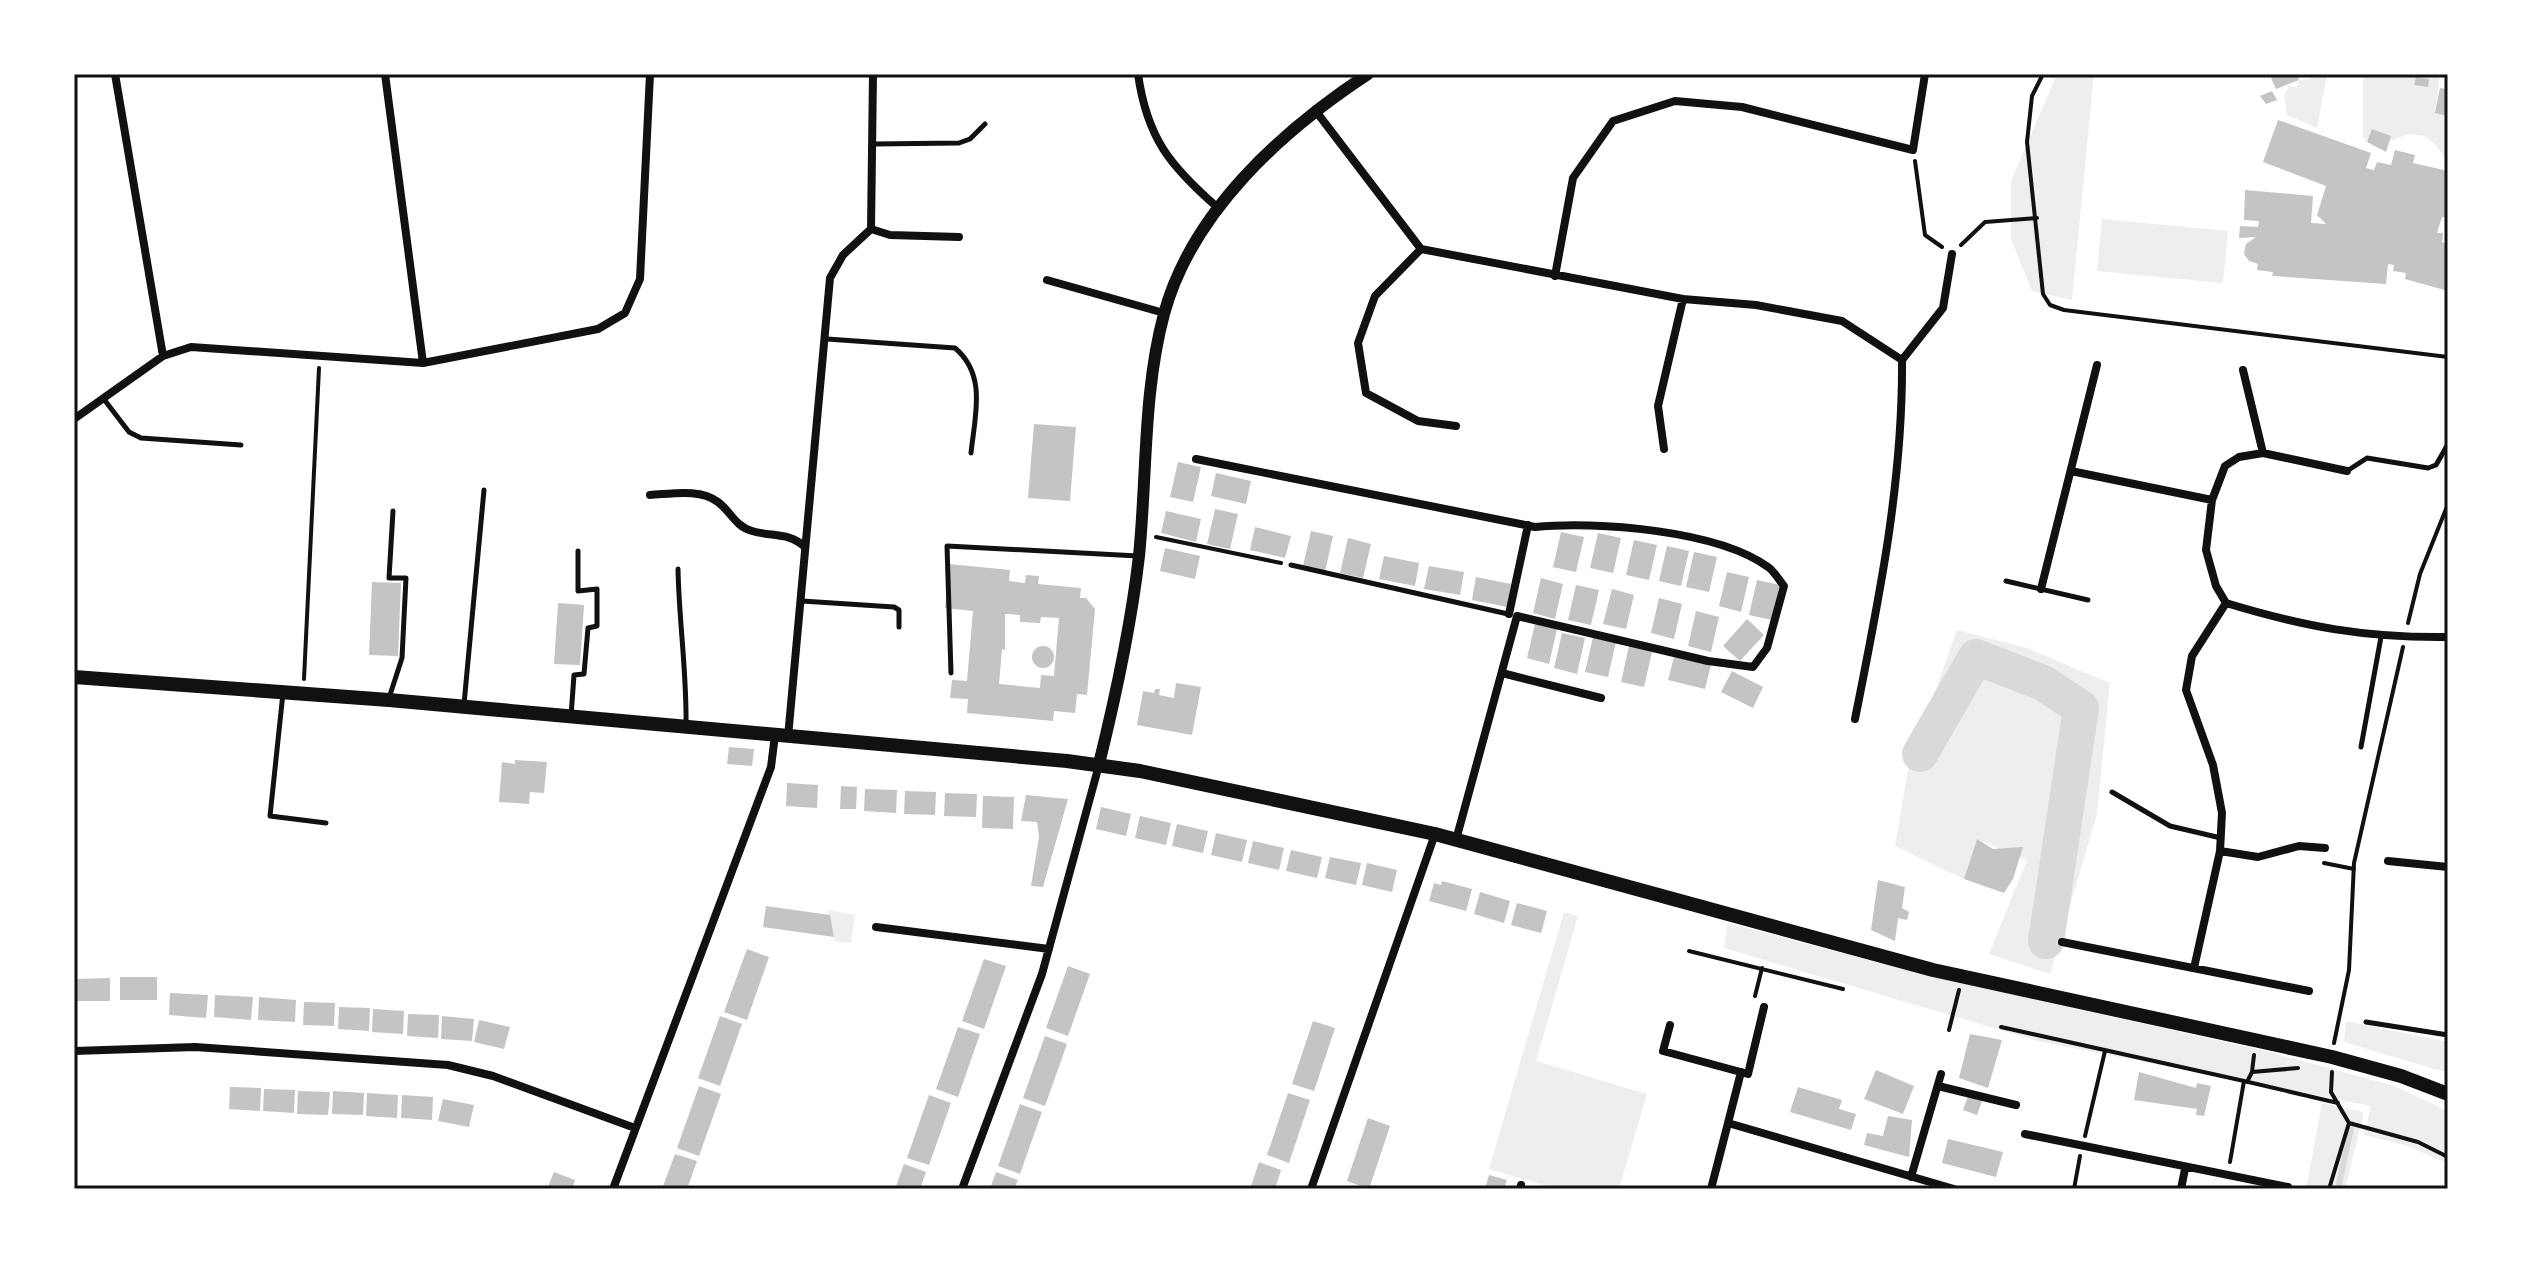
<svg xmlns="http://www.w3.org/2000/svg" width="2522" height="1263" viewBox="0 0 2522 1263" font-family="Inter,sans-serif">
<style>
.green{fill:#eee}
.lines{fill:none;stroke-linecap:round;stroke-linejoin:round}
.stream{stroke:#d9d9d9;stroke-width:6}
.river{stroke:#d9d9d9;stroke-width:36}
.building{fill:#c4c4c4;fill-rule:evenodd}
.path{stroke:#111;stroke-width:4}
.service{stroke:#111;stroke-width:5}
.minor{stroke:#111;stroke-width:8}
.tertiary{stroke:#111;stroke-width:12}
.secondary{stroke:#111;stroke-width:14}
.neatline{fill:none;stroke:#111;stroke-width:3}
</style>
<rect width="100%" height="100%" fill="#fff"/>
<path class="green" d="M2057,74h37l-22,226 -40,-9 -21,-52v-58z
M2310,74l17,1 -10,53 -30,-13 -3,-19 5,-10 8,1 2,-7 11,-1z
M2363,74l77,1 -5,38 13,3v48c-15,-27 -27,-38 -59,-22l1,-6 -18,-7 -4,11 -5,-2z
M2102,219l126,12 -5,52 -126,-12z
M1957,630l67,17 86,36 -13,131 -47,160 -61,-20 38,-94 -50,-21 -13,40 -69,-33 14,-82z
M828,910l27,5 -4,28 -16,-2z
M1564,912l14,4 -42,145 111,33 -28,95h-62l-68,-20z
M1728,923l201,53 337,75 128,35 54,25v53l-40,-18 -44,-11 7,-29 -334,-65 -313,-93z
M2346,1021l102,21v31l-104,-31z
M2322,1103l42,9 -19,77h-39z"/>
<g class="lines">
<path class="stream" d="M2338,1189l13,-61"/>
<path class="river" d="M1920,754l56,-97 67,26 38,25 -35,233"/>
</g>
<path class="building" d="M2282,74h15l2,6 -23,9 -5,-11z
M2416,77l13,2 -1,8 -14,-2z
M2440,88l8,1v27l-13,-3z
M2272,91l5,9 -11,4 -6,-8z
M2278,120l93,33 -5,15 8,2 3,-8 14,3 4,-15 20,5 -2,8 35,8v47l-6,-1 -5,16h6l-1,9 6,2v47l-43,-12 1,-6 -13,-2 1,-6 -6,-1 -2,20 -114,-8 1,-4 -16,-2 1,-6 -9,-3 -5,-7 2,-10 10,-7 -17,1 1,-12 18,1 1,-6 -15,-1 1,-30 68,6 -2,27 15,1 -9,-9 9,-29 -63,-24z
M2372,129l19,7 -5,16 -19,-10z
M1034,424l42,3 -6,74 -42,-3z
M1178,462l23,5 -8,35 -23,-5z
M1216,473l35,8 -5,23 -35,-8z
M1215,509l23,5 -8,35 -23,-5z
M1166,511l35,8 -5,23 -35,-9z
M1255,527l36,9 -6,22 -35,-8z
M1311,531l22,5 -8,36 -22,-6z
M1561,532l23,5 -8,35 -23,-5z
M1598,533l23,5 -8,35 -23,-5z
M1348,538l23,6 -8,34 -23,-5z
M1634,540l23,5 -8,35 -23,-5z
M1667,546l22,5 -8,35 -22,-5z
M1165,548l35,8 -5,23 -35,-8z
M1694,552l23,5 -8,35 -23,-5z
M1384,556l35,7 -4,23 -36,-7z
M949,564l61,6 -1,11 16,2 1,-8 13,1 -1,8 43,4 -1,10h6l9,11 -8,86 -10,-1 -2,19 -21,-2 -1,10 -86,-8 1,-14 -18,-1 2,-18 15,1 6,-70 -28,-3zM1005,614l15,1v7l20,1 1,-6 18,1 -5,58 -13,-1 -1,13 -41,-4 3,-35 3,1z
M1429,566l35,6 -4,23 -36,-6z
M1727,572l22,5 -8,35 -22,-6z
M1476,577l35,7 -4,23 -35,-7z
M1541,578l22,6 -8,35 -22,-6z
M1757,580l23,5 -8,35 -23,-5z
M372,582l29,1 -3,73 -29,-1z
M1576,585l23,5 -8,35 -23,-5z
M1612,589l22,6 -8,34 -23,-5z
M1659,598l23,6 -8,35 -23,-6z
M558,603l26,2 -4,60 -26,-1z
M1696,611l23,6 -8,35 -23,-6z
M1747,619l17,16 -24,26 -17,-15z
M1535,624l22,5 -8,35 -22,-6z
M1562,633l23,5 -8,36 -23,-6z
M1593,637l23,5 -8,35 -23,-5z
M1629,646l23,6 -8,35 -23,-5z
M1032 657a11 11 0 1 1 22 0a11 11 0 1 1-22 0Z
M1674,657l37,8 -6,24 -37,-9z
M1732,671l31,16 -10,21 -32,-16z
M1176,683l25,4 -9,48 -55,-10 6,-34 11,2 1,-4h5l-1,6 15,3z
M729,747l25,2 -2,17 -25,-2z
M515,760l32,2 -3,31 -14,-1 -1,12 -30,-2 3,-40 13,2z
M787,783l31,2 -1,23 -31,-2z
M841,786l16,1 -1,22h-16z
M865,789l32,1 -1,23 -32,-2z
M905,791l31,1 -1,23 -31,-1z
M945,793l32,1 -1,23 -32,-1z
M1026,795l42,4 -25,88 -12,-1 8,-49 -2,-15 -16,-1z
M983,796l31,1 -1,32 -31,-1z
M1101,807l30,7 -5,22 -30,-7z
M1140,816l31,7 -5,22 -31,-7z
M1177,824l31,7 -5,22 -31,-7z
M1216,833l31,7 -5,22 -31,-7z
M1977,839l16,10 30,-2 -10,32 -9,14 -40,-14z
M1253,841l31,7 -5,22 -31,-7z
M1291,850l31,7 -5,21 -31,-7z
M1330,857l31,6 -5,22 -31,-7z
M1367,863l30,7 -5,22 -30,-7z
M1878,880l27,7 -3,21 7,4 -2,8 -9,-2 -3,23 -24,-11z
M1442,881l30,8 -6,22 -37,-10 5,-18 7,2z
M1480,892l30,9 -6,22 -30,-9z
M1517,903l30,8 -6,22 -30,-8z
M766,906l64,9 4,22 -71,-10z
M747,949l22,8 -22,63 -23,-8z
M984,959l22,7 -22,63 -22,-8z
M1068,966l22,8 -22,62 -22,-8z
M120,977h37v23h-37z
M110,978v23h-36v-22z
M170,993l38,2 -2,23 -37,-3z
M215,995l38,2 -2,23 -37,-3z
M259,997l37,3 -1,22 -37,-2z
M304,1002l31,1 -1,23 -31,-1z
M339,1007l31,1 -1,23 -31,-2z
M373,1009l31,2 -1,23 -31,-2z
M408,1014l31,1 -1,23 -31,-2z
M442,1016l32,3 -2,22 -31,-2z
M720,1016l22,8 -22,62 -22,-8z
M479,1020l31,7 -6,22 -30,-7z
M1313,1021l22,7 -21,63 -22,-7z
M958,1027l22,7 -22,63 -22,-8z
M1970,1034l32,6 -14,48 -29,-10z
M1045,1036l22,8 -22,62 -22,-8z
M1876,1070l38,16 -11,28 -39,-15z
M2139,1072l57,16 1,-5 14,3 -7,30 -8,-1 1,-6 -63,-9z
M699,1086l22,8 -22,62 -22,-8z
M230,1087l31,1 -1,23 -31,-2z
M1798,1087l44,13 -3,9 17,5 -5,16 -61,-18z
M264,1089l31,1 -1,23 -31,-2z
M298,1091l32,1 -2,23 -31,-1z
M333,1091l31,2 -1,22 -31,-1z
M367,1093l31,2 -1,23 -31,-2z
M1288,1093l22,7 -21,63 -22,-8z
M402,1095l31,2 -1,23 -31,-2z
M929,1095l22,8 -22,62 -22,-7z
M1968,1096l14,5 -5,14 -14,-5z
M443,1099l31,6 -5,22 -31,-6z
M1020,1104l22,8 -22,62 -22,-8z
M1888,1116l24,4 -3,37 -45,-12 3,-12 16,3z
M1368,1118l22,8 -21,63 -22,-8z
M1948,1139l55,13 -7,25 -54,-14z
M675,1154l22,7 -10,28h-25z
M1259,1162l22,8 -6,19h-25z
M904,1164l22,8 -6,17h-25z
M554,1172l21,8 -3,9h-25z
M996,1172l22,8 -4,9h-24z
M1489,1175l18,5 -3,9h-19z"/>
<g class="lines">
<path class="path" d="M2043,74l-11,22 -5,46 16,152 7,11 14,5 384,47
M1915,161l10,74 17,12
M1961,245l24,-23 52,-4
M1156,537l125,26
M2408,623l12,-49 28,-70
M304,679l15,-311
M2324,863l30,6
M1689,951l154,38
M1755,996l7,-28
M2001,1027l243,54 -14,81
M1949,1030l10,-40
M2334,1043l15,-73 5,-107 49,-216
M2252,1072l2,-17
M2332,1072l-1,20 18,31 69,19 30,15
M2244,1081l94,22
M2247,1082l5,-10 46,-4
M2085,1136l20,-85
M2074,1189l6,-33
M2329,1189l20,-66"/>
<path class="service" d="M873,144l86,-1 11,-4 15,-15
M827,339l128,9c32,27 20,67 16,105
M103,398l26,34 12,6 100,7
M2347,471l20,-13 61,10 8,-3 12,-21
M1291,565l217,49
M678,569c1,53 9,104 8,157
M2006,581l82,19
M802,601l92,6 5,3v17
M951,673l-4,-127 191,10
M283,693l-13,123 56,7
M389,698l13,-40 4,-80h-17l4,-67
M464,704l20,-214
M571,716l3,-41 10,-1 4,-46 9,-2v-37l-19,2v-40
M2361,747l20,-110
M2112,792l58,34 51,12
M2366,1022l82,13"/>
<path class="minor" d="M115,74l48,282
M385,74l38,289
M1138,74c9,64 32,92 79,133
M1315,110l106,139 262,50 73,6 86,16 60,39c1,122 -23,239 -47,359
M871,229l19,6 69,2
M1421,249l-46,47 -17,47 8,50 52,28 38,5
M1555,276l18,-98 40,-57 62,-20 67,6 171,43 12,-76
M1047,280l117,33
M1902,360l41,-52 9,-54
M2243,370l20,83
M74,419l89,-63 28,-9 232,16 175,-34 27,-16 15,-34 10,-205
M1664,449l-6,-43 25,-107
M1196,459l339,68c61,-6 182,3 233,40 6,4 11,13 16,19l-17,62 -14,19 -45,-6 -191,-45 -61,224
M2071,471l141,29
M2347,471l-84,-18 -24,4 -14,9 -13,34 -6,50 10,36 10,17c79,24 139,35 222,34
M650,495c21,-1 50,-7 68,7 13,10 17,24 34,29 20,6 37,1 53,16
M2041,589l56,-224
M1509,614l19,-89
M1502,673l99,25
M788,737l42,-459 13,-23 28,-26 2,-155
M2220,851l38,6 41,-11 26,2
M2388,861l60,6
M876,927l173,22
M2062,942l247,49
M2194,968l26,-117 2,-38 -9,-48 -27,-75 6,-34 34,-53
M1670,1025l-7,26 85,23 16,-67
M74,1051l121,-4 253,18 45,11 142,52
M1741,1072l-13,51 226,66
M1938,1086l78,19
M2025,1134l263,53
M1911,1177l30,-103
M613,1189l158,-422 4,-32
M962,1189l80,-215 57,-209
M1311,1189l124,-355
M1520,1189l1,-4
M1711,1189l17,-66
M2181,1189l4,-20"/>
<path class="tertiary" d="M1099,764c17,-69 32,-138 40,-208 8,-80 4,-164 25,-242 28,-103 119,-184 204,-240"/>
<path class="secondary" d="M74,677l315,23 678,61 73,10 295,63 498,136 399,87 69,19 47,18"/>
</g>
<rect width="2522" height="1263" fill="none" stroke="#ffffff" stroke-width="152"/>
<rect x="76" y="76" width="2370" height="1111" class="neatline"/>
</svg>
